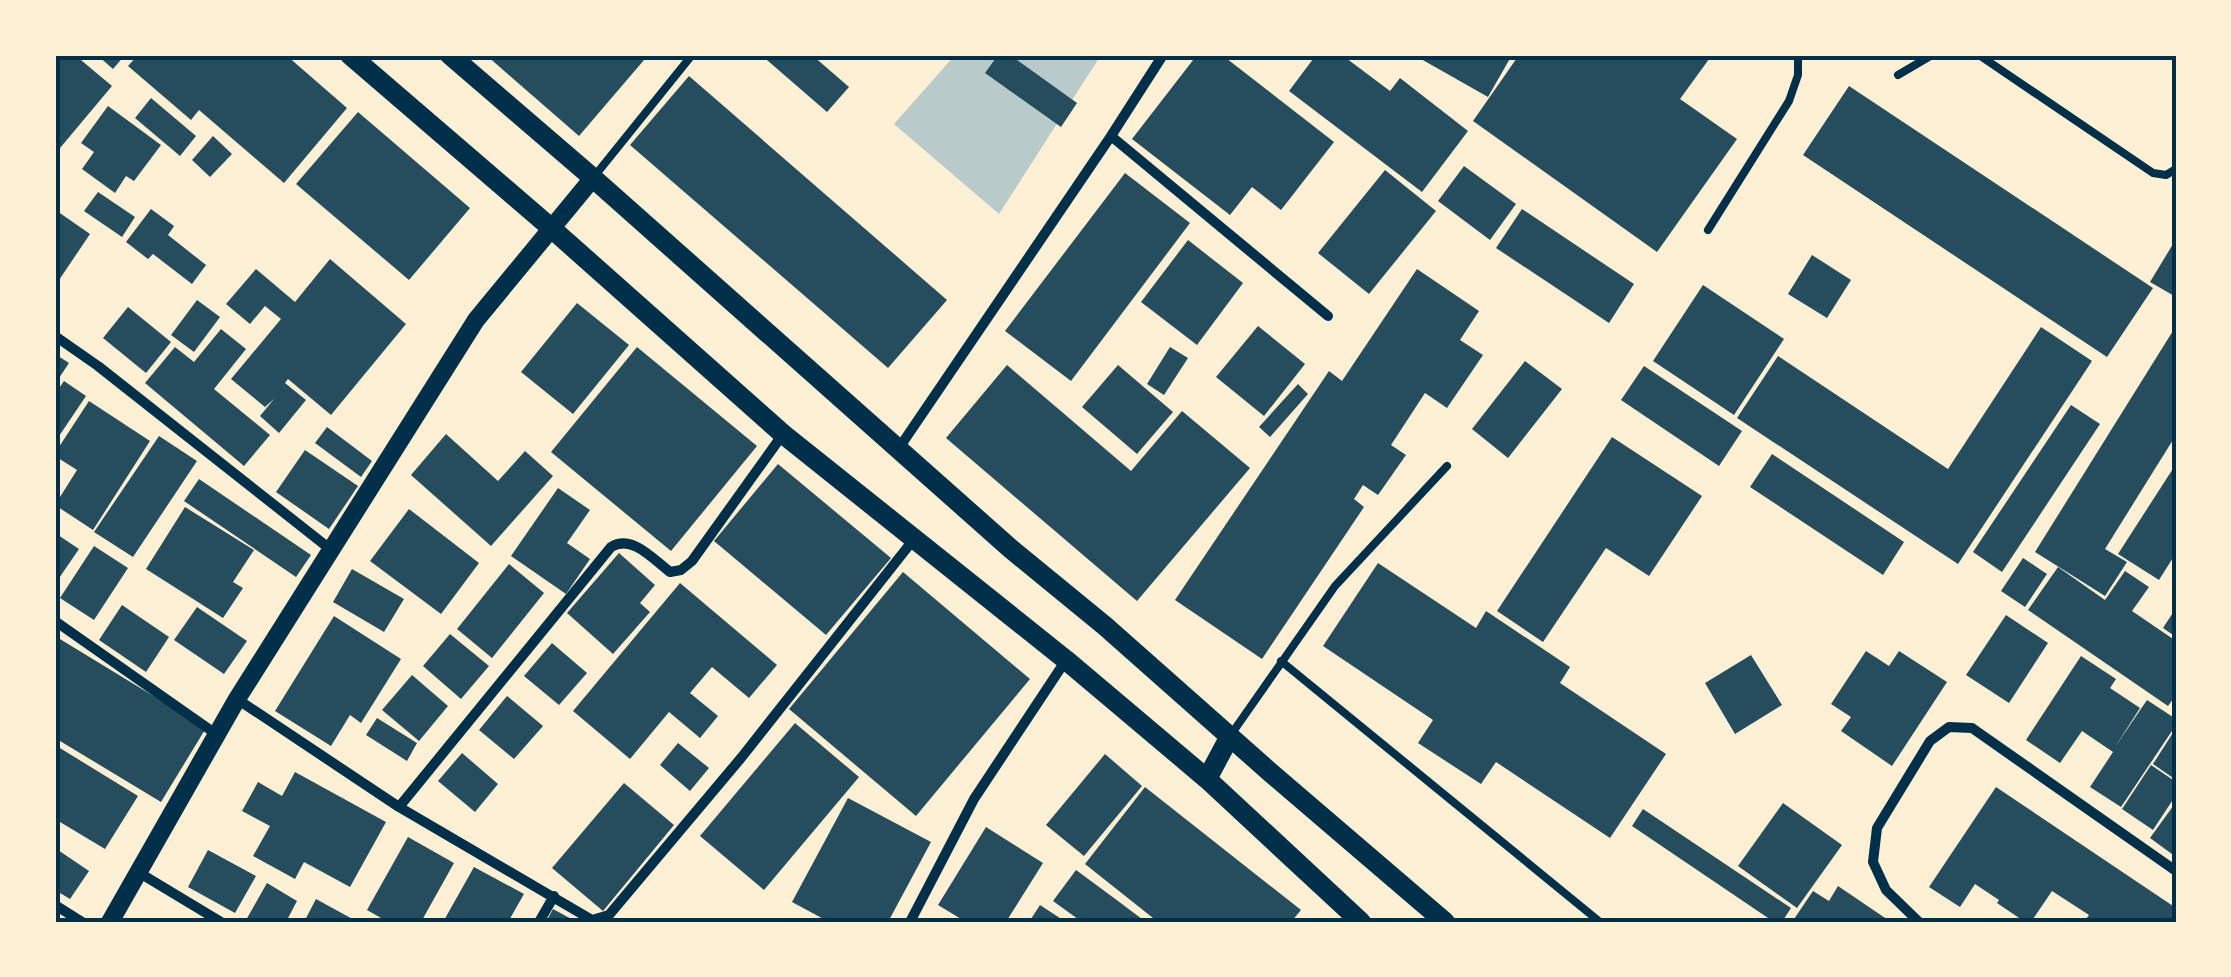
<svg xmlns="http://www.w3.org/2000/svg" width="2231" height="977" viewBox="0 0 2231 977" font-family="Manrope,sans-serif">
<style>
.green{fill:#b9caca}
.building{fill:#264d5e}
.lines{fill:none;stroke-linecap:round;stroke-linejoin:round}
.service{stroke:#003049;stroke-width:8}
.minor{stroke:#003049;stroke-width:10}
.tertiary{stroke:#003049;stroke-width:18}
.secondary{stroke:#003049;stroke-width:20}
.neatline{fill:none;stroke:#003049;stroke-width:4}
</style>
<rect width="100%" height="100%" fill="#fdf0d5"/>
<path class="green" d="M955,55h146l-102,159 -105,-90z"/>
<path class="building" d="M55,55h20l37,31 -57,68z
M97,55h28l-12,14z
M138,55h148l61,53 -63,75 -85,-73 -8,10 -63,-54z
M486,55h152l6,5 -65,76z
M761,55h51l37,32 -22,25z
M998,55h12l67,48 -16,24 -76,-54z
M1197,55h25l112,87 -53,68 -29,-23 -22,28 -98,-76z
M1316,55h26l48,36 10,-13 68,53 -46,61 -133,-101z
M1423,55h89l-24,42 -67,-38z
M1519,55h193l-32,44 57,40 -80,113 -184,-131z
M689,76l258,224 -59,68 -258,-223z
M1849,86l304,202 -46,69 -304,-202z
M151,98l45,38 -16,20 -45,-38z
M108,106l53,39 -27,36 -8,-5 -11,17 -33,-24 12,-17 -13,-9z
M358,112l112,96 -61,72 -113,-96z
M213,136l19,18 -22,23 -18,-17z
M1464,166l52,38 -26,36 -52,-39z
M1385,170l51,41 -67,83 -51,-41z
M1125,173l65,50 -119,158 -66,-50z
M98,192l37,25 -13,20 -38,-26z
M151,209l23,17 -6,9 38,30 -14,19 -39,-30 -5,5 -22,-17z
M1522,209l112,75 -25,39 -113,-75z
M57,211l33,23 -35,52v-72z
M2176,239v58l-26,-15z
M1188,240l55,43 -46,62 -56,-43z
M1812,255l39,25 -24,38 -39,-24z
M330,259l76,65 -75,91 -43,-36 -3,4 21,17 -27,33 -19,-17 14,-17 -9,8 -34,-28 50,-60 -16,-13 -15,18 -24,-20 30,-35 39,33z
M1417,269l62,42 -19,29 23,15 -36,53 -22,-15 -34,52 15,10 -28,40 -15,-10 -9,14 10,8 -102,152 -87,-59 154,-229 13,10z
M1703,285l81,54 -50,76 -81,-54z
M197,300l23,17 -26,35 -23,-17z
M577,303l52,42 -56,69 -52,-42z
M128,307l43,35 -25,31 -43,-35z
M1258,326l47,38 -41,52 -48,-39z
M2176,326v109l-71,114 22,13 -22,34 -70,-44z
M2041,327l51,34 -134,203 -221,-146 41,-62 170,113z
M221,329l25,20 -32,40 56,46 -26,31 -99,-83 30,-36 19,15z
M637,347l120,99 -86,105 -120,-99z
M1170,347l18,11 -24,37 -17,-11z
M55,354l14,9 -14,21z
M1525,361l37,28 -54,69 -36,-29z
M1007,365l124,106 51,-60 68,57 -113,133 -191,-163z
M1118,365l55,47 -36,42 -55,-47z
M1644,366l98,65 -23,35 -98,-66z
M64,381l22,15 -31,46v-48z
M1298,384l10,10 -38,43 -11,-10z
M89,401l61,40 -57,89 -38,-25 22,-35 -22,-14v-3z
M2071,405l29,19 -98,148 -29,-20z
M327,427l45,34 -11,16 -46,-34z
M446,434l52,47 27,-30 28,25 -62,70 -80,-71z
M159,436l38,25 -64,96 -39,-25z
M1612,437l90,59 -53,80 -43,-28 -63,94 -46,-31z
M305,450l53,36 -29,43 -53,-37z
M1772,454l132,88 -21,33 -133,-88z
M778,464l113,94 -65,77 -112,-94z
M2176,464v89l-17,27 -41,-26z
M199,479l112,76 -15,22 -112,-76z
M558,488l32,22 -23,33 23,16 -24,35 -55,-38z
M185,507l69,43 -21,32 10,6 -20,30 -77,-49z
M409,509l70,54 -38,51 -71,-53z
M55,533l24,16 -24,35z
M94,546l34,22 -34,52 -34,-22z
M619,553l36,32 -15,18 10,9 -37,42 -46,-41z
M2023,558l24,16 -22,33 -24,-16z
M1378,563l98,65 10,-17 84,56 -10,16 106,71 -56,84 -114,-76 -15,22 -63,-41 15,-23 -110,-74z
M509,564l35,29 -52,65 -35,-29z
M2058,567l47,33 20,-29 24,16 -17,24 44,30v54l-8,11 -140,-96z
M352,569l52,30 -20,33 -51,-30z
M903,572l127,107 -114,137 -127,-107z
M680,583l97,82 -28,33 -37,-31 -22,26 28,23 -18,22 -31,-26 -39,47 -57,-48z
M122,605l47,32 -23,35 -47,-32z
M197,607l50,34 -23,33 -50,-34z
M2176,608v29l-13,-9z
M2006,615l42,28 -39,60 -43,-28z
M334,616l67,43 -40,64 -11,-8 -19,31 -56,-35z
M450,634l39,32 -28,33 -38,-33z
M55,636l151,92 -45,74 -106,-64v-55l3,-4 -3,-2z
M552,643l35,30 -28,32 -35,-29z
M1866,651l23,15 10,-15 48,31 -55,84 -51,-35 10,-14 -20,-13z
M1751,655l31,50 -47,29 -30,-51z
M2081,656l35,23 -6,9 30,20 -25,39 32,-47 29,19v6l-55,82 -31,-20 23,-35 -31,-21 -22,32 -34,-23z
M412,675l36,31 -29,35 -37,-31z
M507,696l36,30 -29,33 -35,-29z
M377,718l40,25 -10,18 -41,-26z
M795,723l64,54 -95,113 -64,-54z
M2176,728v52l-23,-16z
M678,743l31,25 -19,23 -30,-26z
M55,745l83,51 -33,53 -50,-30z
M462,753l36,31 -23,28 -37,-31z
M1105,754l37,32 -58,70 -38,-31z
M2151,765l25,17v13l-23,35 -31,-21z
M295,772l91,50 -36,65 -46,-25 -9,17 -42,-23 17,-30 -28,-15 16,-29 24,14z
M624,783l50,42 -71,86 -51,-43z
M1145,787l156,123 -10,12h-133l-73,-58z
M1996,787l180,121v14h-92l5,-7 -37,-24 -21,31h-6l-28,-19 2,-3 -24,-16 -15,23 -31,-20z
M848,798l83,44 -43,80h-59l-37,-20z
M2176,802v55l-26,-19z
M1783,803l59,42 -45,63 -59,-42z
M1643,809l148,99 -9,14h-8l-142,-96z
M986,827l57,36 -37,59h-40l-28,-17z
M408,837l46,26 -33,59h-33l-21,-12z
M55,848l34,23 -19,28 -15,-9z
M208,850l48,26 -21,37 -47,-26z
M474,867l50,27 -16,28h-65z
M1076,870l38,28 32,24h-64l-29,-21z
M267,883l30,18 -11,21h-35l-5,-2z
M1838,886l53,36h-99l21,-31 16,10z
M316,899l42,23h-54z
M1040,905l26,17h-37z
M553,909l24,13h-31z"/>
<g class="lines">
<path class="service" d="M1979,55l174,118 13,2 10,-6
M1898,75l34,-20
M593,178l99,-123
M1708,230l81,-129 9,-26v-20
M1281,661l319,261
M1230,736l105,-150 112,-120"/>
<path class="minor" d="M1111,136l217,180
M55,336l43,30 232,183
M899,448l212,-312 52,-81
M55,621l161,113
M237,699l162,108 193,113 17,-5 132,-157 173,-219
M399,807l212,-260c21,-13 42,12 59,25l11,-2 11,-9 91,-127
M138,872l83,50
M55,905l27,17
M539,922l15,-26
M910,922l64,-123 92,-139
M1919,922l-33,-32 -13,-28 4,-34 53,-87 19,-14 23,1 204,143"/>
<path class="tertiary" d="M110,922l127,-223 239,-379 117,-142"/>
<path class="secondary" d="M350,55l200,172 233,207 283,226 141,119 154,143
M450,55l143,123 418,371 94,77 166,147 174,149
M1207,779l23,-43"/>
</g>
<rect width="2231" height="977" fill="none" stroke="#fdf0d5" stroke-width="115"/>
<rect x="58" y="58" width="2116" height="862" class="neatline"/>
</svg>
